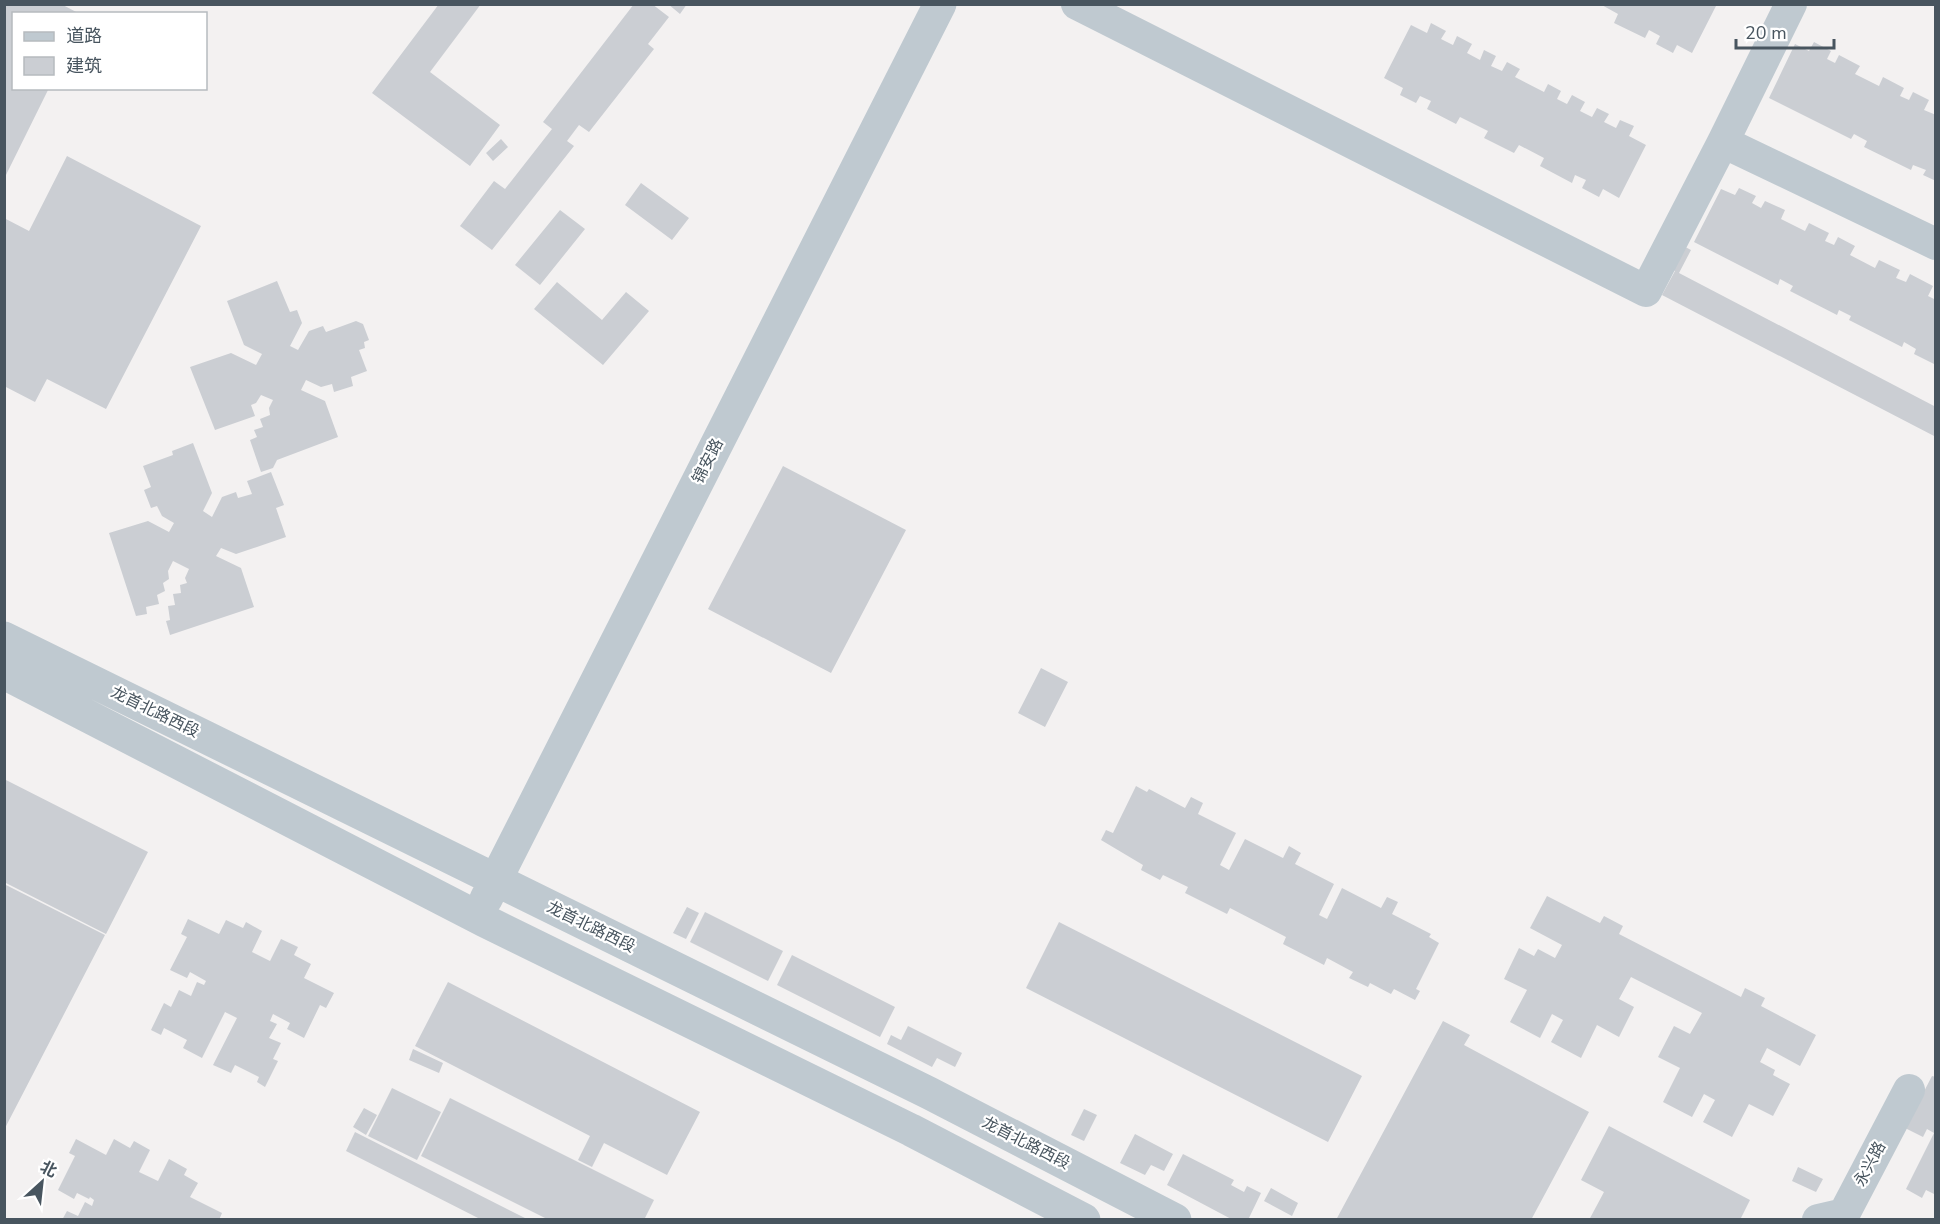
<svg xmlns="http://www.w3.org/2000/svg" width="1940" height="1224" viewBox="0 0 1940 1224" font-family="'Nunito Sans','Noto Sans SC',sans-serif">
<style>
.building{fill:#cbced3}
.lines{fill:none;stroke-linecap:round;stroke-linejoin:round}
.minor{stroke:#bfc9d0;stroke-width:32}
.tertiary{stroke:#bfc9d0;stroke-width:33}
.labels{text-anchor:middle;dominant-baseline:central;stroke-width:4.5;stroke-linejoin:round;paint-order:stroke}
.street-label{font-size:16px;fill:#48555f;stroke:#fff}
</style>
<rect width="100%" height="100%" fill="#f3f1f1"/>
<path class="building" d="M4,4h57l19,10h-66v74h35l-45,91z
M439,4h42l-51,68 70,53 -30,41 -98,-73z
M634,4h18l17,13 -21,27 6,5 -65,83 -10,-7 -12,16 7,5 -82,104 -32,-24 34,-45 11,8 47,-60 -9,-7z
M668,4h19l-7,10z
M1600,4h117l-25,49 -15,-8 -4,8 -17,-9 4,-8 -11,-6 -4,8 -31,-15 4,-9z
M1431,23l15,8 -5,8 12,6 4,-9 15,8 -5,9 13,7 4,-10 12,6 -5,10 11,5 5,-9 13,7 -5,8 29,15 4,-8 13,7 -4,8 10,5 5,-9 13,7 -5,9 12,6 5,-9 12,6 -5,8 12,6 4,-8 14,6 -5,10 17,9 -27,53 -16,-9 -4,8 -17,-9 4,-8 -11,-5 -3,8 -32,-17 4,-8 -25,-13 -5,8 -30,-15 4,-7 -28,-14 -4,7 -29,-15 4,-8 -11,-5 -4,7 -16,-8 3,-7 -19,-10 27,-53 16,8z
M1814,42l17,9 -4,8 8,4 4,-8 21,11 -5,8 24,12 4,-9 21,11 -4,8 9,4 4,-8 16,8 -5,10 12,5v66l-13,-6 3,-5 -13,-5 -2,5 -47,-23 3,-6 -13,-7 -3,5 -82,-41 26,-54 14,7z
M501,139l7,8 -15,14 -7,-8z
M67,156l134,70 -95,183 -59,-30 -12,23 -31,-16v-168l25,13z
M641,183l48,35 -17,22 -47,-35z
M1739,188l17,8 -4,7 9,5 4,-7 20,9 -4,9 24,12 4,-8 20,10 -4,8 9,4 4,-8 17,9 -5,9 25,13 4,-8 21,10 -4,8 10,4 4,-8 23,12 -5,10 8,4v65l-22,-11 2,-5 -12,-7 -2,5 -53,-27 2,-4 -12,-6 -2,5 -47,-24 3,-5 -13,-7 -2,6 -84,-43 27,-53 14,6z
M560,210l25,19 -45,56 -25,-20z
M1674,241l17,9 -12,23 257,134v30l-274,-142 13,-24 -13,-8z
M277,281l13,31 7,-2 5,13 -12,23 8,4 11,-19 14,-5 3,6 30,-11 7,3 6,16 -5,2 1,6 -6,2 8,21 -16,6 2,9 -19,6 -2,-8 -11,3 -15,-7 -5,10 24,11 13,36 -61,23 -4,8 -12,4 -11,-32 7,-3 -3,-7 9,-3 -3,-8 10,-4 -1,-7 4,-8 -12,-5 -5,8 -5,2 4,11 -40,14 -25,-63 41,-14 25,12 6,-11 -18,-9 -17,-44z
M557,282l45,38 24,-28 23,19 -46,54 -69,-56z
M193,443l19,50 -9,18 9,6 10,-20 14,-5 2,6 14,-4 -5,-13 24,-9 13,33 -8,3 10,29 -50,17 -15,-6 -5,8 25,12 13,39 -84,28 -4,-14 4,-1 -2,-14 7,-1 -2,-11 8,-1 -1,-8 7,-2 -2,-5 4,-9 -16,-8 -5,10 1,8 -6,4 2,8 -8,4 2,9 -13,3 1,7 -11,2 -27,-83 39,-12 21,11 5,-9 -12,-7 -5,-10 -6,2 -7,-18 7,-3 -8,-21 30,-11 -1,-4z
M783,466l123,64 -75,143 -123,-64z
M1041,668l27,14 -23,45 -27,-14z
M4,779l144,73 -42,82 -102,-52z
M1136,786l11,6 2,-3 36,19 6,-11 12,6 -5,11 38,19 -16,32 9,5 16,-31 38,19 6,-12 12,7 -6,11 39,20 -15,31 8,4 15,-31 39,20 6,-11 11,5 -6,12 39,20 -2,3 10,6 -23,46 4,2 -5,9 -21,-11 -3,5 -21,-11 -2,4 -19,-9 4,-6 -26,-14 -3,7 -41,-21 3,-7 -56,-29 -3,6 -42,-21 3,-6 -25,-12 -3,5 -19,-10 2,-5 -42,-25 5,-10 7,3z
M4,884l101,51 -101,195z
M1547,896l53,27 4,-7 19,10 -4,8 122,63 4,-9 20,10 -4,8 55,29 -16,31 -33,-18 -7,14 15,8 -2,5 17,9 -17,32 -24,-12 -17,33 -29,-15 12,-22 -11,-6 -12,23 -29,-15 17,-34 -22,-11 16,-31 16,8 12,-21 -71,-36 -12,22 15,8 -15,30 -22,-12 -16,33 -30,-16 12,-22 -11,-6 -12,24 -30,-16 17,-32 -23,-11 15,-31 15,8 4,-7 17,9 7,-13 -32,-17z
M687,907l12,6 -13,26 -13,-6z
M705,912l78,39 -15,30 -78,-39z
M188,919l31,15 7,-14 17,8 3,-6 16,9 -10,21 18,9 11,-22 17,8 -4,8 17,9 -7,14 30,15 -8,15 -6,-3 -16,33 -17,-9 3,-6 -17,-9 -3,7 7,3 -8,14 12,5 -8,16 5,2 -13,26 -8,-5 2,-5 -24,-12 -4,8 -18,-8 24,-47 -12,-6 -23,46 -19,-10 4,-8 -23,-12 -3,7 -10,-5 13,-27 7,4 8,-17 12,6 6,-14 7,3 2,-4 -16,-9 -3,6 -17,-8 17,-33 -6,-3z
M1059,922l303,154 -34,66 -302,-154z
M792,955l103,52 -15,30 -103,-52z
M448,982l252,130 -33,63 -63,-32 -12,24 -14,-7 12,-24 -175,-90z
M1443,1021l27,14 -6,10 125,67 -58,108h-195z
M908,1026l54,27 -7,14 -18,-9 -5,9 -45,-23 4,-9 10,5z
M413,1049l30,14 -4,10 -30,-13z
M1932,1076l4,1v118l-10,-5 -4,8 -16,-9 28,-56 -7,-4 -4,8 -18,-9z
M392,1088l49,24 -24,48 -49,-24z
M450,1098l204,102 -10,20h-95l-128,-64z
M364,1108l13,7 -11,20 -13,-8z
M1084,1109l13,6 -13,26 -13,-6z
M1609,1126l141,74 -10,20h-151l15,-28 -23,-12z
M355,1132l174,88h-47l-136,-69z
M1135,1134l38,20 -9,17 -13,-6 -6,10 -25,-12z
M76,1139l30,16 8,-16 16,9 4,-7 16,9 -11,22 19,9 11,-22 18,10 -3,6 14,8 -8,14 32,16 -3,7h-157l5,-9 11,5 7,-14 7,4 2,-6 -4,-3 -1,2 -12,-6 -3,6 -16,-9 17,-34 -6,-3z
M1183,1154l51,26 -3,5 13,7 3,-6 14,7 -13,27h-15l-66,-35z
M1798,1167l25,12 -7,13 -24,-11z
M1271,1188l27,15 -6,13 -28,-15z"/>
<g class="lines">
<path class="minor" d="M1077,4l569,287 77,-149 68,-138
M1723,142l213,102
M1818,1220l26,-6 65,-124"/>
<path class="tertiary" d="M4,638l925,455 246,127
M4,673l481,248 426,209 173,90
M486,899l454,-895"/>
</g>
<g class="labels">
<g class="street-label">
<text transform="translate(708 461) rotate(-63)">锦安路</text>
<text transform="translate(155 712) rotate(26)">龙首北路西段</text>
<text transform="translate(591 927) rotate(26)">龙首北路西段</text>
<text transform="translate(1026 1143) rotate(27)">龙首北路西段</text>
<text transform="translate(1870 1164) rotate(-62)">永兴路</text>
</g>
</g>
<rect width="1940" height="1224" fill="none" stroke="#48555f" stroke-width="12"/>
<rect x="12" y="12" width="195" height="78" fill="#ffffff" stroke="#b6bbbf" stroke-width="1.5"/>
<rect x="24" y="32" width="30" height="9" fill="#bfc9d0" stroke="#b6bbbf" stroke-width="1.5"/>
<text x="66" y="42" font-size="18" fill="#48555f">道路</text>
<rect x="24" y="57" width="30" height="18" fill="#cbced3" stroke="#b6bbbf" stroke-width="1.5"/>
<text x="66" y="72" font-size="18" fill="#48555f">建筑</text>
<g transform="translate(42 1182) rotate(27)" stroke="#ffffff" stroke-width="4.5" paint-order="stroke">
<path d="M0-4.5L10 22L0 15L-10 22Z" fill="#48555f"/>
<text y="-9" font-size="16" font-weight="bold" text-anchor="middle" fill="#48555f">北</text>
</g>
<path d="M1736 39v9h98v-9" fill="none" stroke="#48555f" stroke-width="3"/>
<text x="1745" y="39" font-size="18" fill="#48555f" stroke="#ffffff" stroke-width="4.5" paint-order="stroke">20 m</text>
</svg>
